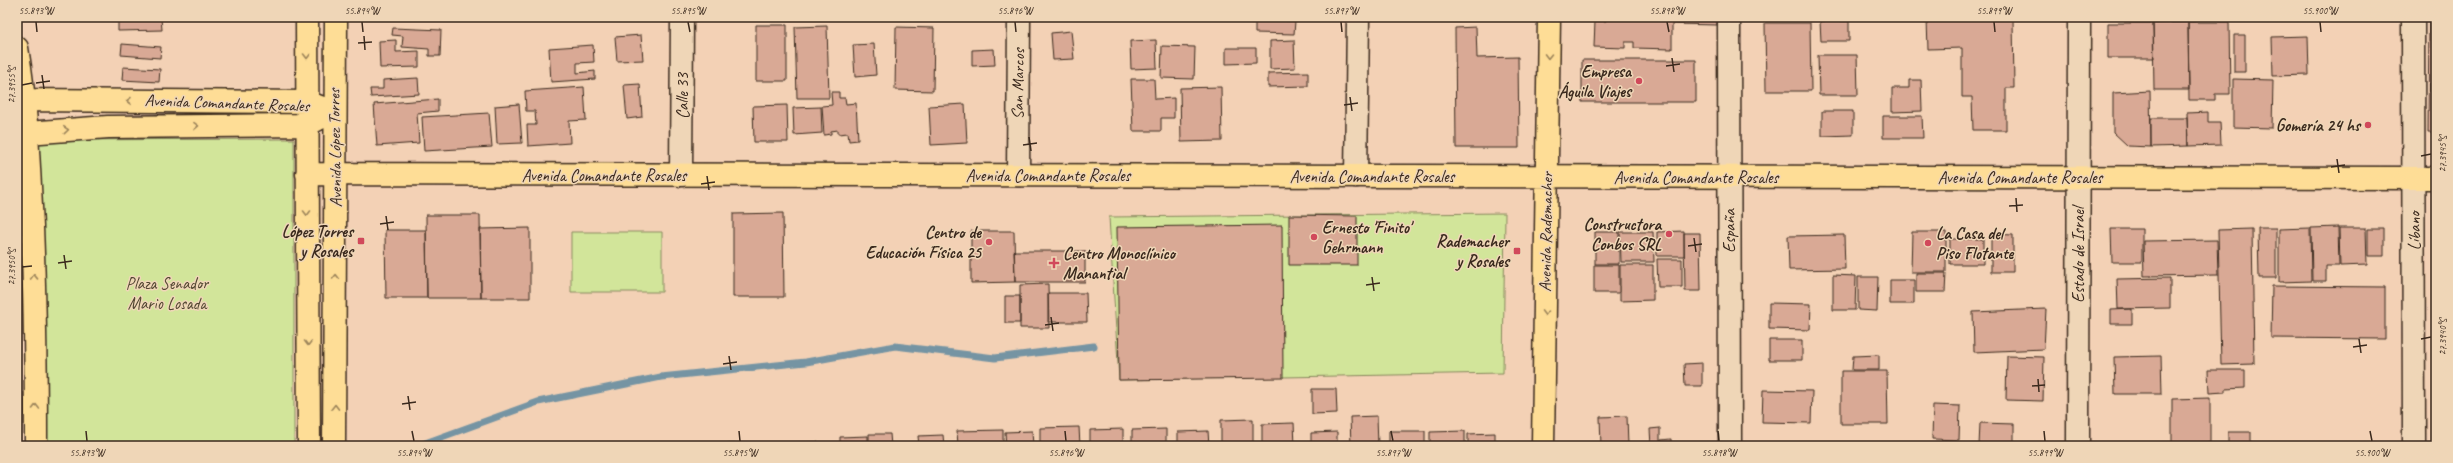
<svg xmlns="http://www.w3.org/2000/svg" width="2453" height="463" viewBox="0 0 2453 463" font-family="Caveat,sans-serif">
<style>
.green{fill:#d2e59a;stroke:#86885c}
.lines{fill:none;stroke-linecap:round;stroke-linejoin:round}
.stream{stroke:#7494a3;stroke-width:7}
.building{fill:#d9a995;stroke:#3b2a1e}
.minor-casing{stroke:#3b2a1e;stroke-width:25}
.major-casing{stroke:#3b2a1e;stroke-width:25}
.minor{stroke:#efd6b7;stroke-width:22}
.major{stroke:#fedd96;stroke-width:22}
.oneway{stroke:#9c845a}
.ticks{fill:none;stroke:#3b2a1e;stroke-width:1.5}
.poi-dot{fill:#d1495b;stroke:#efd6b7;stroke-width:1.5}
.labels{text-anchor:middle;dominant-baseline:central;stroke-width:3;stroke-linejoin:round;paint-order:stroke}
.poi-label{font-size:17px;font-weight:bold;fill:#3b2a1e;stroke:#efd6b7;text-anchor:end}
.street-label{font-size:17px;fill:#3b2a1e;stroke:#efd6b7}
.park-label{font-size:17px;fill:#524631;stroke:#efd6b7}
.neatline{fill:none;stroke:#3b2a1e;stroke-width:1.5}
.ticks-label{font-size:10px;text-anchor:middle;fill:#3b2a1e}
</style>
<rect width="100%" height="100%" fill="#f3d1b5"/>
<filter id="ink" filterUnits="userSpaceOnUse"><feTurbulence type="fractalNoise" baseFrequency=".025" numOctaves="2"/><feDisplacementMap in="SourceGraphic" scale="8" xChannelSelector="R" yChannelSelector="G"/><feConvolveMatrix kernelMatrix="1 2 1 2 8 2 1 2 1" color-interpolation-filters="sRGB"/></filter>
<g filter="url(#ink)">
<path class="green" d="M294,139v307h-254l-1,-306z
M1505,213l-2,160 -384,7 -10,-163z
M571,232h91v60h-91z
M818,442v4h-191z"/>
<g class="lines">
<path class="stream" d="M417,446l121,-44 123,-25 145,-15 89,-16 100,12 99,-12"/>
</g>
<path class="building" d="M1606,17h111v8l-45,-1v25l-38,-1v-6h-9v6l-31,-1 1,-26h11z
M2429,17h7v115h-8z
M161,18l1,12 -44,1v-12z
M2013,18l1,70h-8v42h-33l-1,-33h-10v-49l-34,1 -1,-29z
M1255,19l40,2 -1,13 -39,-1z
M1820,21h29v20h-28z
M2188,22h41l1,72h-15v6h-26z
M2188,22l1,68h-35l-1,-67z
M1765,23h45l1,68h-45z
M2108,23h45l1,35h-46z
M756,25h31v56h-31z
M827,26l2,72h-32l-2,-71z
M896,27l38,1 -1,63 -38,-1z
M1476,27l1,31 41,-1 1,91h-63l-1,-120z
M393,28l48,2 -1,26h-11v-7l-27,-2 1,-11 -11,-1z
M1071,31l3,28 -21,1 -2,-27z
M641,35l2,25 -26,1 -2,-24z
M2234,35h11v37h-11z
M2308,36l1,39 -36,1 -1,-39z
M396,40v12l23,-1v16l-39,1 -1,-27z
M1156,40l1,28 -26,1 -1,-28z
M1294,40l1,28 -25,1v-28z
M122,44l39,3 -1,11 -39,-3z
M874,44l2,31 -21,2 -2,-32z
M593,45l1,17 -17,1v10l18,-2v8l-44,3 -2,-34z
M1162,46l33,1 -1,32 -33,-1z
M1226,48h30v15l-30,1z
M994,49l1,16 -23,1v-16z
M1818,55h39l1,40h-39z
M1582,60h114v42h-114z
M123,67l37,2 -1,13 -37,-2z
M1308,72v14l-40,1v-14z
M418,78l1,16 -48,3 -1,-8h13v-9z
M1131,79h23l1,20 19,-1v20h-13v13h-28z
M2233,79l40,1 -1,48 -39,-1z
M1909,80h12l1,31 -30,1v-24h17z
M640,84l2,33 -15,2 -3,-34z
M584,87l2,33 -17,1 1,22 -42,3 -1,-21h9l-1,-14h-9l-1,-20z
M1221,87l1,54 -41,1 -1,-54z
M2150,91l1,56 -23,-1 -15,-14v-39z
M831,92h8v6h6l1,6 10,-1 2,37 -9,1 -1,-8 -10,1v-4l-7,1v3l-7,1 -2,-29 10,-1z
M438,99v12l-21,2 2,30 -42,3 -3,-42z
M519,104l3,39 -25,1 -2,-38z
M965,104l2,39 -36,2 -2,-39z
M787,105l1,37h-34l-1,-36z
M821,107l1,26 -28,2 -1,-27z
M1822,111h31v24l-31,1z
M2208,112v10h12l1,23 -33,1 -1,-33z
M489,113l3,34 -68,4 -2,-34z
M1883,116h39l1,22h-40z
M2151,118h36l1,28 -37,1z
M783,213l1,84h-51v-83z
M426,215h54l1,83h-54z
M1289,215l68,1v49h-68z
M1282,225l1,153 -164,2 -2,-153z
M2338,227l1,39h-13v15h-14l-1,-53z
M530,228v70h-49l-1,-69z
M2258,228h18v50h-17z
M2310,228l1,53 -32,1v-53z
M2339,228h27l1,37 -27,1z
M2111,229h31v33h-30z
M2252,229l2,135 -33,1 -3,-135z
M2368,229h16v27h-16z
M385,230h41l1,68h-41z
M971,231h43l1,51 -44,1z
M1684,231v25h-27v-24z
M1595,232h24v32h-24z
M1620,232h33l1,30h-33z
M1912,232h34v40h-35z
M1684,233h16l1,58h-16z
M1991,234l22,1v37h-22z
M1844,235l1,34 -56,1 -1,-34z
M1950,239h33v25h-33z
M2217,240l1,35 -74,1 -1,-35z
M1014,251h71v31h-70z
M1657,259h25v28h-24z
M1594,265h25v28h-25z
M1620,265h33v35l-33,1z
M1916,273h30l-1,19h-29z
M1833,275l23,1 -1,34h-22z
M1858,277h20l-1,34 -19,-1z
M2170,278v30l-52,1 -1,-30z
M1890,280h24v24h-24z
M1048,284l1,44h-29v-43z
M2272,286l113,1v52l-114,-1z
M1048,293h38l1,29h-39z
M1005,296h15v27h-15z
M1769,303l42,1 -1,26 -41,-1z
M2046,309l-2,40 -70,3 -1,-40z
M2132,309v15h-21v-14z
M1769,340h33v20h-33z
M1879,355v15h-27l1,-14z
M2007,356l37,1 -1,44 -37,-1z
M2161,356l1,38h-47l-1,-37z
M1702,363v23h-17l-1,-22z
M2208,370h37v18l-20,1v3l-16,1z
M1841,371h46l1,53h-47z
M1312,389h24l1,24 -25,1z
M1763,390l49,1 -1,32 -49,-1z
M2210,398v45h-38v-44z
M1933,405l27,1 -1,34 -27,-1z
M1377,416l1,30h-27l-1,-29z
M1627,416l1,30h-27l-1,-29z
M1253,419v27h-32v-26z
M1294,423l1,23h-33v-22z
M1980,423l34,1v22h-35z
M1079,427l1,19h-40v-18z
M1660,428v18h-9l-1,-17z
M1123,429v17h-33v-16z
M1166,429v17h-34v-16z
M1003,430v16h-45l-1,-15z
M1032,431l1,15h-27l-1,-14z
M1208,431l1,15h-31v-14z
M1389,431h36v15h-36z
M1465,431v15h-35v-14z
M1337,432v14h-26v-13z
M2228,432h23v14h-23z
M1495,433v13h-27v-12z
M869,434h21l1,12h-22z
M943,435l1,11h-25l-1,-10z
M868,436v10h-28v-9z
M1671,439v7h-10v-6z
M1909,444l21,1v1h-21z"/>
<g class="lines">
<g class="minor-casing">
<path id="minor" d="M1729,17l1,429
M2413,17l1,429
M681,175l1,-158
M1018,175l1,-158
M1356,176l2,-159
M2078,446l1,-429"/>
</g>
<g class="major-casing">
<path id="major" d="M307,17l2,429
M17,48c10,59 12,119 15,179 3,73 4,146 4,219
M24,100l283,2 13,5
M27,133l81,-6 199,-2 13,-7
M307,174l2129,4
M334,446l2,-429
M1543,446l6,-429"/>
</g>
<use href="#minor" class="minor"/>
<use href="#major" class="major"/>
</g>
<defs><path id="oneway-chevron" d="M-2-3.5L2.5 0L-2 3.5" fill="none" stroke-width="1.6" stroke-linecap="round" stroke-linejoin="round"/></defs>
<g class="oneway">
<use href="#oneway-chevron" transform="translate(307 56) rotate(90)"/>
<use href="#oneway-chevron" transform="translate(1548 56) rotate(91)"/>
<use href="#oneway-chevron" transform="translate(129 101) rotate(-180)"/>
<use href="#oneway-chevron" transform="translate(196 126) rotate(-1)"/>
<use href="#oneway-chevron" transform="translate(66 130) rotate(-5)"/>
<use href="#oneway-chevron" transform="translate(307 213) rotate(90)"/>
<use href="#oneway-chevron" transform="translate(34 277) rotate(-92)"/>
<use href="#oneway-chevron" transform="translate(336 277) rotate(-89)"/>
<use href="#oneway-chevron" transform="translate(1545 313) rotate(91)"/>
<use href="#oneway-chevron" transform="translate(308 343) rotate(90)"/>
<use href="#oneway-chevron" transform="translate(36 407) rotate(-90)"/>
<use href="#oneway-chevron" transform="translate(335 407) rotate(-89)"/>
</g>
</g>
<path class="ticks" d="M36,22l1,10M362,22l1,10M688,22l2,10M1015,22l1,10M1341,22l1,10M1667,22l2,10M1994,22l1,10M2320,22l1,10M364,36l1,14M358,43l14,-1M1672,58l2,14M1666,66l14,-2M42,75l2,14M36,83l14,-2M22,85l10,-2M1350,97l2,14M1344,105l14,-2M1029,137l2,14M1023,145l14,-2M2421,156l10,-2M2337,159l2,14M2331,167l14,-2M707,176l2,14M701,184l14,-2M2016,198l1,14M2009,206l14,-1M386,216l2,14M380,224l14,-2M1694,238l2,14M1688,246l14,-2M64,255l2,14M58,263l14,-2M22,267l10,-1M1372,277l2,14M1366,285l14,-2M1051,317l2,14M1045,325l14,-2M2359,339l2,14M2421,339l10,-2M2353,347l14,-2M729,356l2,14M723,364l14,-2M2038,379l1,13M2032,386l13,-1M408,396l2,14M402,404l14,-2M86,431l1,10M412,431l2,10M739,431l1,10M1065,431l1,10M1391,431l2,10M1718,431l1,10M2044,431l1,10M2370,431l2,10"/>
<g class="poi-dot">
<circle cx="1639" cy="81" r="4"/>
<circle cx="2368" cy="125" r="4"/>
<circle cx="1669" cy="234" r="4"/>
<circle cx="1314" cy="237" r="4"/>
<rect x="357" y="237" width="8" height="8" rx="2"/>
<circle cx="989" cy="242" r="4"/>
<circle cx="1928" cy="243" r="4"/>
<rect x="1513" y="247" width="8" height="8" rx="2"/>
<path d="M1052 257h4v4h4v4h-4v4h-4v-4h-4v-4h4z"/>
</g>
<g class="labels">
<g class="poi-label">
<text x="1631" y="71">Empresa<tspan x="1631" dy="20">Águila Viajes</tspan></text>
<text x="2360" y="125">Gomería 24 hs</text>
<text x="1661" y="224">Constructora<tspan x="1661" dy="20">Conbos SRL</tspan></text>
<text x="1322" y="227" text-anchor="start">Ernesto 'Finito'<tspan x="1322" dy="20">Gehrmann</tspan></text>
<text x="353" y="231">López Torres<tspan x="353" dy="20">y Rosales</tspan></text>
<text x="981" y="232">Centro de<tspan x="981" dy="20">Educación Física 25</tspan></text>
<text x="1936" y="233" text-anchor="start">La Casa del<tspan x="1936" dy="20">Piso Flotante</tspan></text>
<text x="1509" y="241">Rademacher<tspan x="1509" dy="20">y Rosales</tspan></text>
<text x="1063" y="253" text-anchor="start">Centro Monoclínico<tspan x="1063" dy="20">Manantial</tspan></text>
</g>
<g class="street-label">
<text transform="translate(1018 84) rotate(-89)">San Marcos</text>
<text transform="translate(682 96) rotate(-90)">Calle 33</text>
<text transform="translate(227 103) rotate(2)">Avenida Comandante Rosales</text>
<text transform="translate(335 148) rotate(-91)">Avenida López Torres</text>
<text x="604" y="175">Avenida Comandante Rosales</text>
<text x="1048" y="175">Avenida Comandante Rosales</text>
<text x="1372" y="176">Avenida Comandante Rosales</text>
<text x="1696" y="177">Avenida Comandante Rosales</text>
<text x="2020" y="177">Avenida Comandante Rosales</text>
<text transform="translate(1729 231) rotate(-90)">España</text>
<text transform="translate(2414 231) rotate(-90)">Líbano</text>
<text transform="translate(1546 232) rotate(-89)">Avenida Rademacher</text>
<text transform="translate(2078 255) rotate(-90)">Estado de Israel</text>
</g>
<g class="park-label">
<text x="167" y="283">Plaza Senador<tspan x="167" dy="20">Mario Losada</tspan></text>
</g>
</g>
<rect width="2453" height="463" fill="none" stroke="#efd6b7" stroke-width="44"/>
<rect x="22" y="22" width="2409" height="419" class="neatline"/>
<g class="ticks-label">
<text x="36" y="14">55.893°W</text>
<text x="362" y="14">55.894°W</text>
<text x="688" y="14">55.895°W</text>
<text x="1015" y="14">55.896°W</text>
<text x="1341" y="14">55.897°W</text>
<text x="1667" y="14">55.898°W</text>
<text x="1994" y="14">55.899°W</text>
<text x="2320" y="14">55.900°W</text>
<text transform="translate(11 85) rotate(-90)" y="4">27.3955°S</text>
<text transform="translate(2442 154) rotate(-90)" y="4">27.3945°S</text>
<text transform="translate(11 267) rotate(-90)" y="4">27.3950°S</text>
<text transform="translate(2442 337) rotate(-90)" y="4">27.3940°S</text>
<text x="87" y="456">55.893°W</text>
<text x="414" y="456">55.894°W</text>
<text x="740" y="456">55.895°W</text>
<text x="1066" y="456">55.896°W</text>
<text x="1393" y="456">55.897°W</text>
<text x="1719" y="456">55.898°W</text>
<text x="2045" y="456">55.899°W</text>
<text x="2372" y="456">55.900°W</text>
</g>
</svg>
